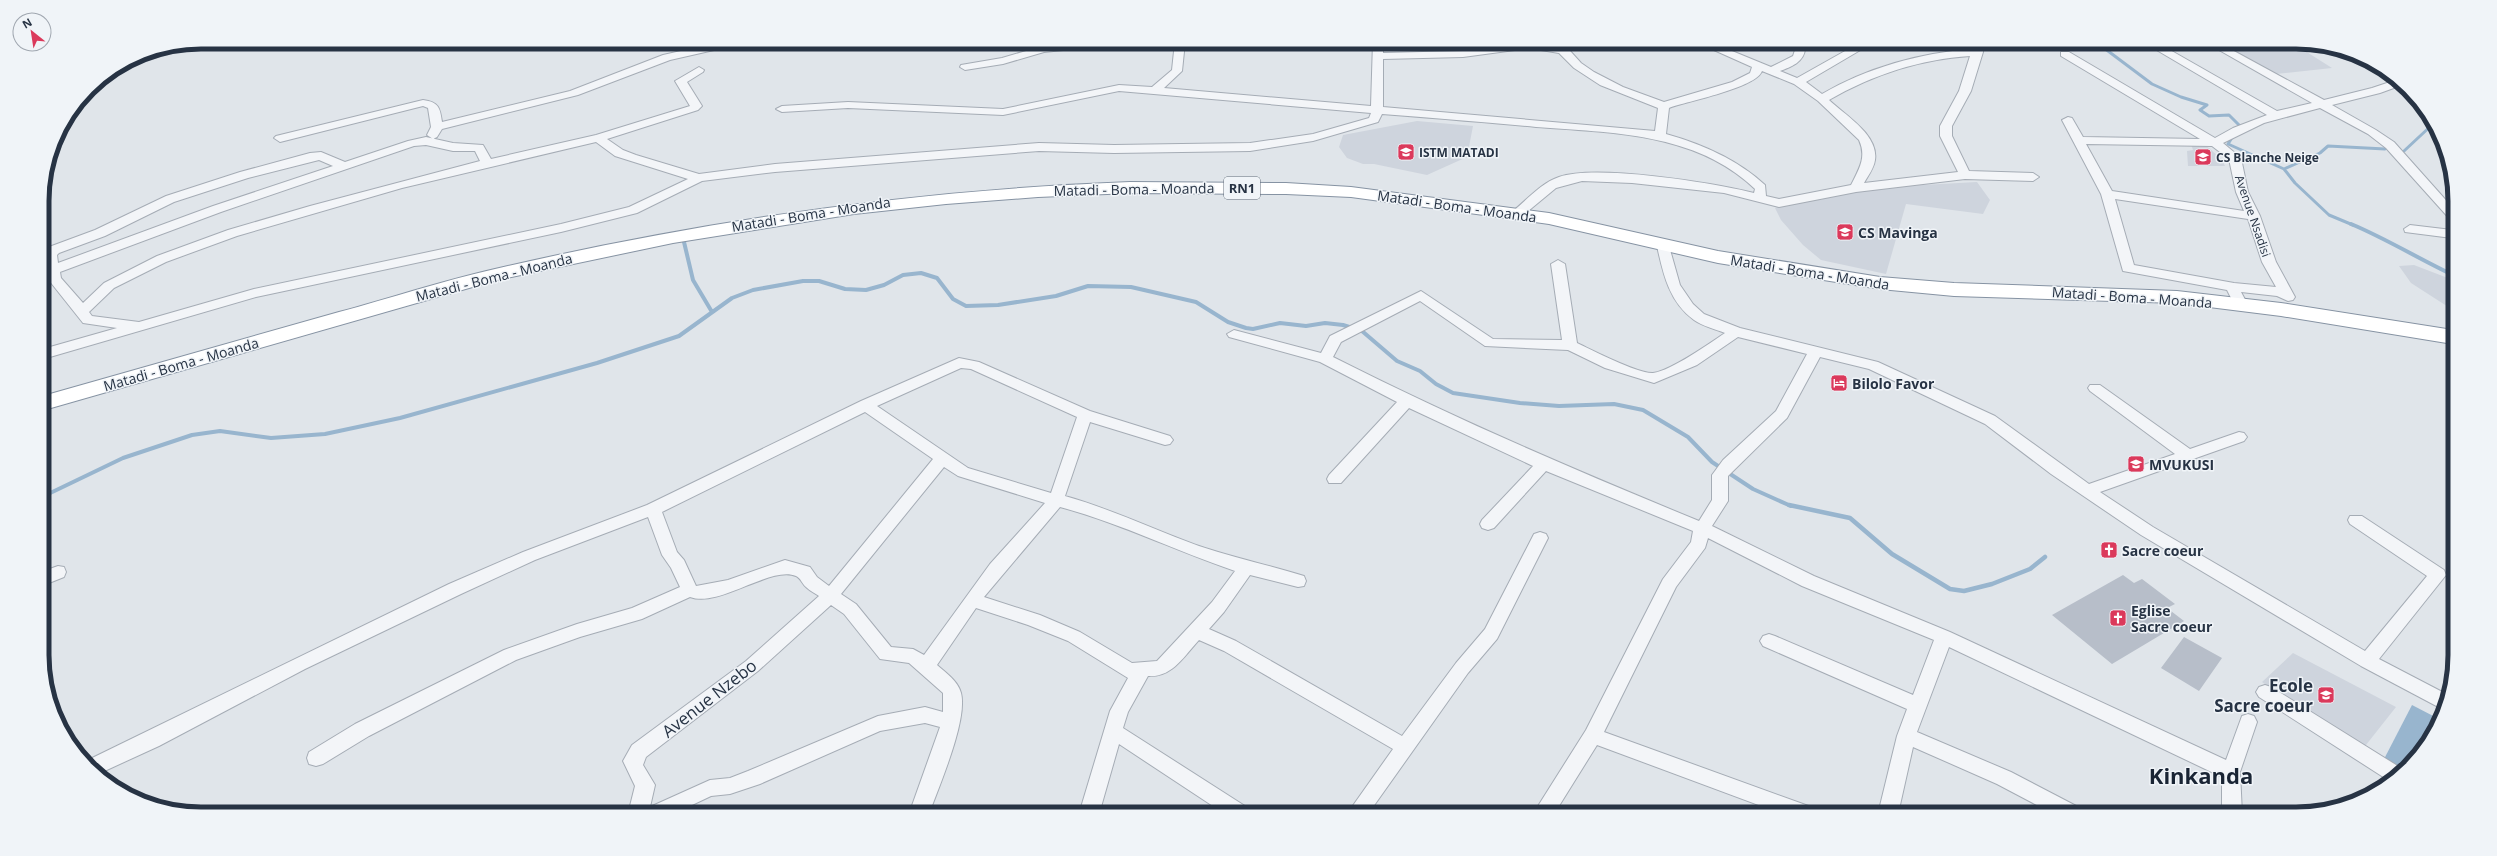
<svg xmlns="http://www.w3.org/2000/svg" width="2497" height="856" viewBox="0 0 2497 856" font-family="'Open Sans',sans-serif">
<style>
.built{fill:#ced4dd}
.water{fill:#98b5ce}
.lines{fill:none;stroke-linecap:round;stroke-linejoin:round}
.stream-far2{stroke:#98b5ce;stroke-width:3}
.stream-far1{stroke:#98b5ce;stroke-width:4}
.stream{stroke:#98b5ce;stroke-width:4.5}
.building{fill:#b7bec9}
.minor-casing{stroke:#a5acb5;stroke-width:2}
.highway-casing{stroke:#8693a3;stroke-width:2}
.minor{fill:#f3f5f8;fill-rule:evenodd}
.highway{fill:#fff;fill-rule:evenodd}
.labels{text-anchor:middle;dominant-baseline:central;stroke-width:3;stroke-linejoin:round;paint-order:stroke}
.far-poi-label{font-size:12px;font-weight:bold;fill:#273344;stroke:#f0f4f8;text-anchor:start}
.far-street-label{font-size:12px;fill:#273344;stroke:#f0f4f8}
.shield{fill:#f0f4f8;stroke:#636d7a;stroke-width:1}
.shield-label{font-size:13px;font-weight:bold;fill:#273344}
.street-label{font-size:14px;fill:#273344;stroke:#f0f4f8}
.poi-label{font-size:14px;font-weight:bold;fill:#273344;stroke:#f0f4f8;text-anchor:start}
.near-poi-label{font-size:17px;font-weight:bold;fill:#273344;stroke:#f0f4f8;text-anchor:end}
.near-street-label{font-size:17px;fill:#273344;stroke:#f0f4f8}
.near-district-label{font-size:22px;font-weight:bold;fill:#192434;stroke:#f0f4f8}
.rim{fill:none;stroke:#273344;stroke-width:5}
</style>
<rect width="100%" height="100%" fill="#e0e5ea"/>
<path class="built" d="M2294,48l8,1 30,19 -66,7 -34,-24z
M1417,121l56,5 -6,31 -40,18 -53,-11h-11l-16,-6 -8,-11 4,-12z
M2191,144h11l7,4 13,12 3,6h-37l-1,-15 6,-1z
M1977,182l13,18 -7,14 -77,-10 -20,70 -65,-14 -18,-15 -22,-25 -6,-12 21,-7 23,-1 48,-12z
M2414,265l39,15v30l-42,-27 -12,-17z
M2293,653l103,54 -34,43 -100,-68z"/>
<path class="water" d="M2412,705l27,14 -11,24 -28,30 -18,-10z"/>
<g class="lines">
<path class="stream-far2" d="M2096,42l56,42 29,13 26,8 -7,5 9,6 20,-1 10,10
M2233,136l-5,8 56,25
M2404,151l30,-28
M2353,225l-24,-10 -34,-32 -11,-14 36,-16 8,-7 57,3"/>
<path class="stream-far1" d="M2351,224c34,14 68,35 102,51
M684,242l9,38 19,32
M44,496l79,-38 69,-23 28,-4 51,7 54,-4 75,-16 197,-55 82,-27 53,-38 21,-8 50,-9h16l26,8 21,1 18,-5 19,-10 18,-2 16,5 16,21 13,7 32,-1 58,-9 32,-10 43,1 65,15 32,20 18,6 7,1 27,-6 26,3 19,-3 18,2 19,6 35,30 23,10 16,13 17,9 67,10 39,3 55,-2 29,6 45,27 24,25 41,27 38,17"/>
<path class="stream" d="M1789,505l61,13 42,36 58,35 14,2 28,-7 38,-15 15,-12"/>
</g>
<path class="building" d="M2123,575l11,8 8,-4 33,25 -8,4 17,13 -72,43 -60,-49z
M2184,637l38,21 -23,33 -38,-23z"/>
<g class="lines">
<g class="minor-casing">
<path id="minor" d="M721,42h20l-5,3 -66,15 -92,35 -136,34 -5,8 -4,2 -6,-4 4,-8 -3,-19 -5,-2 -143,36 -6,-4 2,-2 147,-36c16,2 17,8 19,22l128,-31 93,-36z
M1080,42h36l-5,3 -67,7 -41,12 -38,6 -5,-3 1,-2 41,-7 41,-12z
M1175,42h10l-3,29 -18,17 207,18 2,-64h10v11l80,-2 65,-9 25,4 -2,-4h11l19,21 13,9 29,15 41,15 68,-20 18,-9 2,-6 -56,-25h14l61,25 22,-11 2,-6 -7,-8h11l6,7c-1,13 -14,18 -25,22l17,7 64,-36h13l-68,40 16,12c45,-26 98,-41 150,-45l2,-7h10l-1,10 -12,39 -19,35v10l17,35 64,2 6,4 -6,4 -68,-2 -109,13 -77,15 -55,-14 -92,-10 -50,-2 -26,7 -35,29h-8l-2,-3 2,-3c14,-11 28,-28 46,-34 37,-13 155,6 195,16l1,-4c-59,-57 -144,-56 -219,-62 -52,-5 -103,-9 -154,-13l-4,8 -65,19 -63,10 -136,2 -75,-2 -264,21 -73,9 -65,32 -76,19 -305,65 -213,62v-10l74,-21 -34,-5 -35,-44 -5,-24 6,-8 46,-17 71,-34 74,-24 70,-19 11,-1 24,10 63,-21 18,-4 27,6 30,2 8,14 105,-24 94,-29 -15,-25 24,-14 5,3 -1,2 -16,10 15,24 -4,4 -91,29 16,11 13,5 63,19 76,-10 264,-21 75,2 136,-2 63,-9 56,-16 2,-5 -252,-22 -116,24 -155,-7 -66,4 -6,-3 6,-3 66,-4 155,7 116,-24 33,2 20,-17zM1529,48l30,5 15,15 26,17 58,23 -3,23 -272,-24v-48l80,-2zM1970,56l-11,35 -19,35v10l18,36 -94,11c4,-7 10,-15 11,-23 4,-25 -30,-45 -46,-60 43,-25 92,-41 141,-44zM1762,71l32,13 24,17 41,39c8,17 0,29 -8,45l-72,14 -13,-3 -1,-11c-27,-25 -63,-41 -99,-51l3,-26c19,-7 87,-20 93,-37zM596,142l19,14 73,23 -59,28 -68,17 -307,65 -115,33 -47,-6 -3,-4 25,-24 52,-26 71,-26 165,-48zM426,145l27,6h22l5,10 -170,45 -82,24 -71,26 -53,27 -21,20 -22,-25 -1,-6 161,-60 193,-66zM319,160l14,6 -120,40 -155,57 -1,-8 2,-2 46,-17 69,-34 74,-24z
M2143,42h13l121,69 35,-8 -107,-61 106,2 -5,2 -74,4 92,50 48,-12 24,-8 6,5 -22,8 -48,12 44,25 18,12 58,65v11l-4,-1 -62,-69 -18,-14 -48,-26 -56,15 -41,20 18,15 7,34 12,24 16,46 19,35 -2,3 -5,1 -11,-5 -36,-4 7,13 -7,4 -5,-1 -9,-18 -104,-19 -22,-77 -39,-74 6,-3 4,1 11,19 117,2 -139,-83v-4h8l146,86 18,-10 34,-13zM2086,144l126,2 17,13 7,33 8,19 -132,-20zM2115,199l133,20 14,43 14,25 -42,-4 -100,-18z
M2410,225l42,5v8l-47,-6 -1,-3z
M1663,242l6,4 11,39 13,19 11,10 36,14 138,34 117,54 94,68 86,-30 -85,-63 -2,-3 2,-3h10l90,64 49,-17 5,1 3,4 -3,4 -144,51 53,35 212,124 62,-75 -77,-52 -2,-4 2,-4h12l82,54 2,5 -67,84 71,37 -6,14 -83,-44 -220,-131 -90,-61 -66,-50 -116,-55 -49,-12 -33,61 -59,58v25l-16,25 102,50 136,56 276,128 16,-44 6,-2 6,2 3,6 -17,50 2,42h-20v-37l-273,-130 -32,85 94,40 69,36 3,6h-36l1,-3 -51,-27 -84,-37 -15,67h-20l19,-78 10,-27 -144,-63 -3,-5 3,-5 6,-2 6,2 138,59 21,-55 -132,-54 -94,-48 -3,10 -29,39 -72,145 210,76 3,6h-34l-186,-69 -43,69h-21l53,-84 77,-151 28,-37 2,-11 -147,-60 -52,57 -6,2 -6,-2 -2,-4 2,-4 51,-54 -124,-58 -68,75h-12l-2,-4 2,-4 68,-73 -77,-40 -91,-25 -2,-3 7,-4 87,23 9,-17 91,-45 72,48 69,1 -11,-76 7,-4 7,4 12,79c15,7 61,31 76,30 18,-2 57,-30 72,-40 -10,-4 -23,-7 -31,-13 -25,-18 -31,-47 -37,-74zM1420,301l65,45 83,4 37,18 49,15 43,-18 41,-28 69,17 -31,57 -53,49 -8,11 -3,4v25l-13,21c-124,-51 -246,-103 -366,-164l8,-15z
M959,358l20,4 111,49 80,25 3,4 -3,4 -5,1 -75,-23 -25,74c47,13 89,34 134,50 35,12 70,19 105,30l2,5 -2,5 -6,1 -48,-12 -26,37 -15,17 27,12 166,95 54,-73 29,-34 49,-95 6,-2 6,2 2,4 -51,101 -29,34 -100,141h-21l46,-65 -169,-98 -25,-11c-15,16 -27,38 -51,36l-20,36 -5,16 125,80 3,6h-26l-106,-70 -20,70h-20l31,-103 18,-33 -60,-37 -40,-16 -52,-17 -39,57c9,8 21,16 24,28 7,27 -22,93 -32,121h-20l31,-87 -15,-4 -45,8 -120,53 -30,10 -19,2 -38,18h-41l-2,-8 5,-20 -12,-25 9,-16 114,-84 73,-65c-4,-3 -9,-5 -13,-9 -4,-3 -5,-9 -10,-11 -25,-11 -76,32 -106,21l-48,22 -62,18 -64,23 -147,76 -46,28 -7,2 -7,-2 -2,-6 2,-6 46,-28 149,-74 73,-26 55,-16 48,-21 -9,-19 -9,-13 -14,-38 -113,43 -74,34 -156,75 -146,77 -61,28 -14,-12 365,-178 74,-32 124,-47 214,-104zM961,368l10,1 106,48 -26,76 -83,-25 -91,-62zM865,412l68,47 -104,127 -12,-9 -7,-10 -25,-7 -57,20 -32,6 -12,-26 -7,-8 -15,-40zM944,467l14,9 87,27 -55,61 -66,91 -11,-6 -22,-2 -35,-43 -15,-10zM1060,507c60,16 116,44 175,64l-23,31 -55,59 -25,2 -52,-31 -40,-17 -56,-18zM831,605l13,9 36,45 29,4 34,30v19l-18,-5 -47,9 -130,55 -18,7 -20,2 -60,27 5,-22 -12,-20 3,-8 112,-86z
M58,566l6,1 2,5 -2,5 -20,8v-14z
M2265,685l6,2 133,83 -13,12 -132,-85 -3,-5 3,-5z"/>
</g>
<g class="highway-casing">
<path id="highway" d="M1130,182l156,1 65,4 198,26 169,38 162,26 74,6 223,8 104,12 172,27v14l-172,-28 -104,-13 -223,-7 -74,-7 -162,-26 -169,-39 -198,-27 -65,-3 -156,-1 -92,4 -92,7 -92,10 -181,29 -176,37 -453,130 -1,-14c99,-28 197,-56 296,-84 52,-14 103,-31 156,-43 211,-49 418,-79 635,-87z"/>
</g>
<use href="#minor" class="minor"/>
<use href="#highway" class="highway"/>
</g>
<defs>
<g id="university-square" transform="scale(0.9)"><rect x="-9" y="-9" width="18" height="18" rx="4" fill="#db395b" stroke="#f0f4f8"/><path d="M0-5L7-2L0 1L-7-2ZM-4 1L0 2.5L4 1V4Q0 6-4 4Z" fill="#fff"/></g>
<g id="school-square" transform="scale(0.9)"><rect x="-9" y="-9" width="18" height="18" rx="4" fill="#db395b" stroke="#f0f4f8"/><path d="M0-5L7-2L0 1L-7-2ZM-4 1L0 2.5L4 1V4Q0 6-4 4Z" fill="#fff"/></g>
<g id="hotel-square" transform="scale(0.9)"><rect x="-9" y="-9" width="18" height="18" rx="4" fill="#db395b" stroke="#f0f4f8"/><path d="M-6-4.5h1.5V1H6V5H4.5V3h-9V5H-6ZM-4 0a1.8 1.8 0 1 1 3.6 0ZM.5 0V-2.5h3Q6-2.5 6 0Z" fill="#fff"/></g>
<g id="church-square" transform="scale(0.9)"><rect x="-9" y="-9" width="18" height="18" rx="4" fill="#db395b" stroke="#f0f4f8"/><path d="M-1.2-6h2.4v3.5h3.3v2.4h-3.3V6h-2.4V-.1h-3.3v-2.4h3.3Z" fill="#fff"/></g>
</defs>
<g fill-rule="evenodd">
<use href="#university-square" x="1406" y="152"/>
<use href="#school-square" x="2203" y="157"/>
<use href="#school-square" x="1845" y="232"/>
<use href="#hotel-square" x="1839" y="383"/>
<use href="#school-square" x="2136" y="464"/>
<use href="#church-square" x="2109" y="550"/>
<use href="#church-square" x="2118" y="618"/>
<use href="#school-square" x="2326" y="695"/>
</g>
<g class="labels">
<g class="far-poi-label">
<text x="1419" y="152">ISTM MATADI</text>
<text x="2216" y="157">CS Blanche Neige</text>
</g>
<g class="far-street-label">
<text transform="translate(2253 216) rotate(71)">Avenue Nsadisi</text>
</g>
<rect class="shield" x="1224" y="177" width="36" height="22" rx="3"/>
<g class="shield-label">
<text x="1242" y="188">RN1</text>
</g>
<g class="street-label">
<text transform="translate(1134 189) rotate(-1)">Matadi - Boma - Moanda</text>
<text transform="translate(1457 206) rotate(8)">Matadi - Boma - Moanda</text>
<text transform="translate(811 214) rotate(-9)">Matadi - Boma - Moanda</text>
<text transform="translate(1810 272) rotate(9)">Matadi - Boma - Moanda</text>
<text transform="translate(494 277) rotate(-14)">Matadi - Boma - Moanda</text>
<text transform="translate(2132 297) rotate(4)">Matadi - Boma - Moanda</text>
<text transform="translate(181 364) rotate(-16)">Matadi - Boma - Moanda</text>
</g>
<g class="poi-label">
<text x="1858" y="232">CS Mavinga</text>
<text x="1852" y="383">Bilolo Favor</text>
<text x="2149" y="464">MVUKUSI</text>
<text x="2122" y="550">Sacre coeur</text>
<text x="2131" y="610">Eglise<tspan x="2131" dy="16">Sacre coeur</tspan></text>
</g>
<g class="near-poi-label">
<text x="2313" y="685">Ecole<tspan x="2313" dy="20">Sacre coeur</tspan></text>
</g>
<g class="near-street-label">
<text transform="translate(709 698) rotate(-38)">Avenue Nzebo</text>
</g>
<g class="near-district-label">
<text x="2201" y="775">Kinkanda</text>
</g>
</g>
<path d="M0 0H2497V856H0ZM201 49H2296A152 152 0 0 1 2448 201V655A152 152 0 0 1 2296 807H201A152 152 0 0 1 49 655V201A152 152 0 0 1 201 49Z" fill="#f0f4f8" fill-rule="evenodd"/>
<path class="rim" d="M201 49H2296A152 152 0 0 1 2448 201V655A152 152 0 0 1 2296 807H201A152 152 0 0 1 49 655V201A152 152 0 0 1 201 49Z"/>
<g transform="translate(32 32) rotate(330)"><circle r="19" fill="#f0f4f8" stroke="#a0a7b0"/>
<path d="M0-3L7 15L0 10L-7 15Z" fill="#db395b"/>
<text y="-6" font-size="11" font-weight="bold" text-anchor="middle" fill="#273344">N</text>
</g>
</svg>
